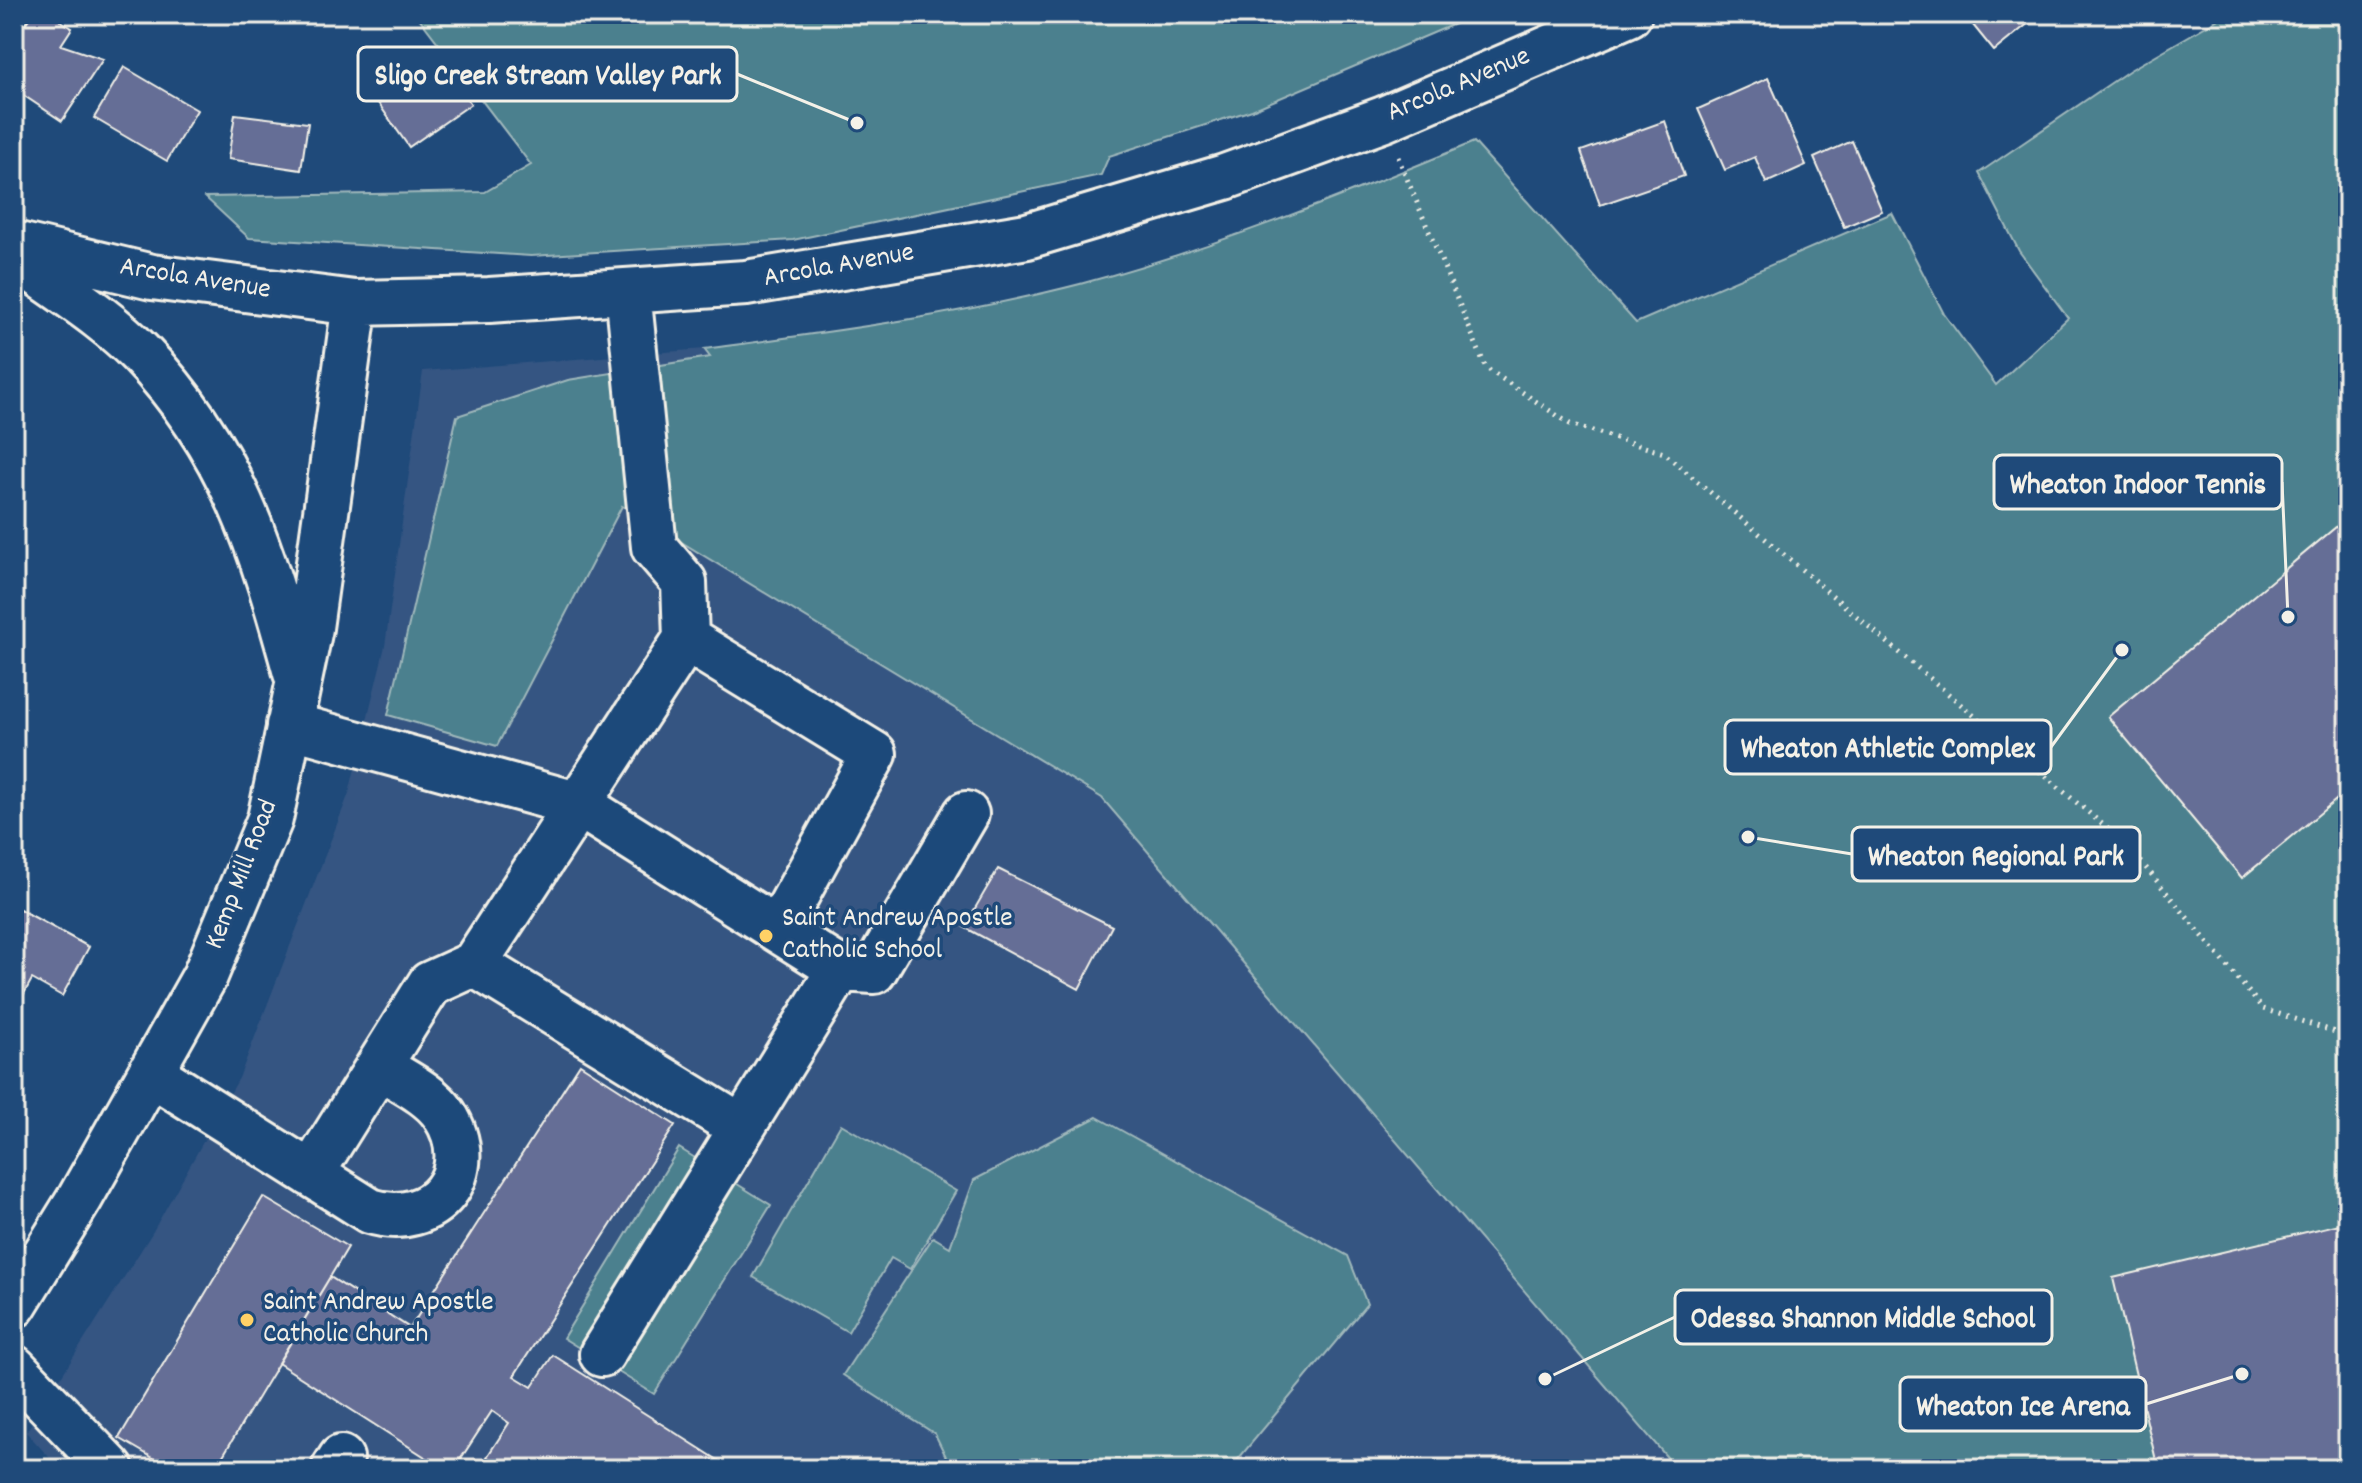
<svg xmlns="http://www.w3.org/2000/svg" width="2362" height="1483" viewBox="0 0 2362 1483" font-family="Dekko,sans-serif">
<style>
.built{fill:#345582}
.green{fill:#4b808e;stroke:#a0b8bb;stroke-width:2}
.building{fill:#656e96;stroke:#f4f1e8;stroke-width:2}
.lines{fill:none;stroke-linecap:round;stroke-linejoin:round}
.minor-casing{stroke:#f4f1e8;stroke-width:50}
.path{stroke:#f4f1e8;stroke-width:5;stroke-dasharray:2 6;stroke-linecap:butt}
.minor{stroke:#1f4a7a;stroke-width:44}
.poi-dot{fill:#ffd166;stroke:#1f4a7a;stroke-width:3}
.labels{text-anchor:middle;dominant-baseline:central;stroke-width:7;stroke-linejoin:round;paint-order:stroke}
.street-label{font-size:28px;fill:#f4f1e8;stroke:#1f4a7a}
.poi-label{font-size:28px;fill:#f4f1e8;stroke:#1f4a7a;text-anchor:start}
.leader{fill:none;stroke:#f4f1e8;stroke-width:3}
.callout-dot{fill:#f4f1e8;stroke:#1f4a7a;stroke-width:3}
.callout{fill:#1f4a7a;stroke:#f4f1e8;stroke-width:3}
.callout-label{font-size:30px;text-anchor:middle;font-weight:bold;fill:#f4f1e8}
</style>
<rect width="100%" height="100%" fill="#1f4a7a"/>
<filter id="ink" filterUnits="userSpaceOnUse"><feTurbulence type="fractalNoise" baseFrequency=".0125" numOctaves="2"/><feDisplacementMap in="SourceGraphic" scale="16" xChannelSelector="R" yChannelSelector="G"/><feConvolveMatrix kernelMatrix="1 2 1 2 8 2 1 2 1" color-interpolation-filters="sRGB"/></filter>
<g filter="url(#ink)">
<path class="built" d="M704,349l1019,1120h-1663l-34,-37 126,-199 87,-155 110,-285 36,-147 38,-275z"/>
<path class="green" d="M416,14h1062l-226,96 -143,46 -8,19 -308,65 -262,16 -282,-18 -44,-41 280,-5 46,-27z
M2227,14h121v1455h-671l-575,-671 -480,-292 -125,240 -109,-31 69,-299 111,-36 142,-23 -6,-8c126,-17 252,-33 376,-65 134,-36 266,-89 394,-142l162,181 256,-110 52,101 52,71 72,-67 -49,-67 -40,-78 151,-103z
M1097,1117l251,139 19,48 -137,165h-278l-17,-35 -92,-59 90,-138 17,10 24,-67z
M841,1124l115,67 -46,78 -19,-11 -43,74 -95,-55z
M679,1148l92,57 -117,189 -91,-56z"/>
<path class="building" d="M32,14h18l22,14 -11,17 42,14 -41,62 -48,-32v-48z
M1964,14h76l-46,37z
M432,46l39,58 -62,43 -40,-57z
M124,67l73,43 -30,51 -73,-43z
M1768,78l38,87 -40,18 -11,-26 -30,13 -27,-61z
M235,114l73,9 -7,47 -73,-11z
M1665,121l19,55 -84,29 -19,-54z
M1852,141l30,70 -38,16 -30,-69z
M2348,517v273l-106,88 -134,-161z
M998,869l114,57 -33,63 -115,-62z
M14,906l75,41 -27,49 -30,-17 -18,33z
M580,1064l95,61 -161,251 18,11 21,-32 179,114h-226l-19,-12 22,-34 -17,-12 -38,58h-10l-166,-106 52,-86 80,51z
M263,1197l85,50 -133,222h-43l-53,-31z
M2348,1222v247h-190l-45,-191z"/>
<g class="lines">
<g class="minor-casing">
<path id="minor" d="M14,244l138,33 203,26 134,-3 257,-17 281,-47 198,-59 159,-58 245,-105
M14,256c41,31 90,60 126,97 92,95 122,196 156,320
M686,639l188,115 -96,175
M289,725l291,80 260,164 34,2 92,-157
M474,964l268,164 98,-159
M151,1073l219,138c64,20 112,-39 74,-97 -14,-21 -44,-34 -65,-48
M311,1174l119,-190 44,-20 212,-325 -2,-57 -30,-35 -26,-256
M14,1305l66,-107 125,-222 65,-157 40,-191 45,-325
M602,1354l140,-226
M14,1368l97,101
M334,1469l7,-11"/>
</g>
<path class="path" d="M1398,157l88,211 84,56 94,29 464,393 135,163 85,27"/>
<use href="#minor" class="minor"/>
</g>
</g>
<g class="poi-dot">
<circle cx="766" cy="936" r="8"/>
<circle cx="247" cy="1320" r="8"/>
</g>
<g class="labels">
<g class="street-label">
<text transform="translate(1459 86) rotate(-23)">Arcola Avenue</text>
<text transform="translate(839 267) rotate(-10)">Arcola Avenue</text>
<text transform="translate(195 280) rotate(9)">Arcola Avenue</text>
<text transform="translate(243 875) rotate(-69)">Kemp Mill Road</text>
</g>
<g class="poi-label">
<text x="782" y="920">Saint Andrew Apostle<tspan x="782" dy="32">Catholic School</tspan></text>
<text x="263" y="1304">Saint Andrew Apostle<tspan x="263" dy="32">Catholic Church</tspan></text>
</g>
</g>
<path class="leader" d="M857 123L737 74M2288 617L2282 482M2122 650L2051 747M1748 837L1852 854M1545 1379L1675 1317M2242 1374L2146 1404"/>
<g class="callout-dot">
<circle cx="857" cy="123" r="8"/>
<circle cx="2288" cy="617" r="8"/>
<circle cx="2122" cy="650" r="8"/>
<circle cx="1748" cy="837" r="8"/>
<circle cx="1545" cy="1379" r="8"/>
<circle cx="2242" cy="1374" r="8"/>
</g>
<g class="callout">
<rect x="358" y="47" width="379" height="54" rx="8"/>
<rect x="1994" y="455" width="288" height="54" rx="8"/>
<rect x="1725" y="720" width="326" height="54" rx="8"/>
<rect x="1852" y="827" width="288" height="54" rx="8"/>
<rect x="1675" y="1290" width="377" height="54" rx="8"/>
<rect x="1900" y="1377" width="246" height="54" rx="8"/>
</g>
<g class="callout-label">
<text x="548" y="84">Sligo Creek Stream Valley Park</text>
<text x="2138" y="493">Wheaton Indoor Tennis</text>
<text x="1888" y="757">Wheaton Athletic Complex</text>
<text x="1996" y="865">Wheaton Regional Park</text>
<text x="1863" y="1327">Odessa Shannon Middle School</text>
<text x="2023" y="1415">Wheaton Ice Arena</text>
</g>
<rect width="2362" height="1483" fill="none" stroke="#1f4a7a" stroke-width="48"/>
<rect x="24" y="24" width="2314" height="1435" fill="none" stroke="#f4f1e8" stroke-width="3" filter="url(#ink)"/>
</svg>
